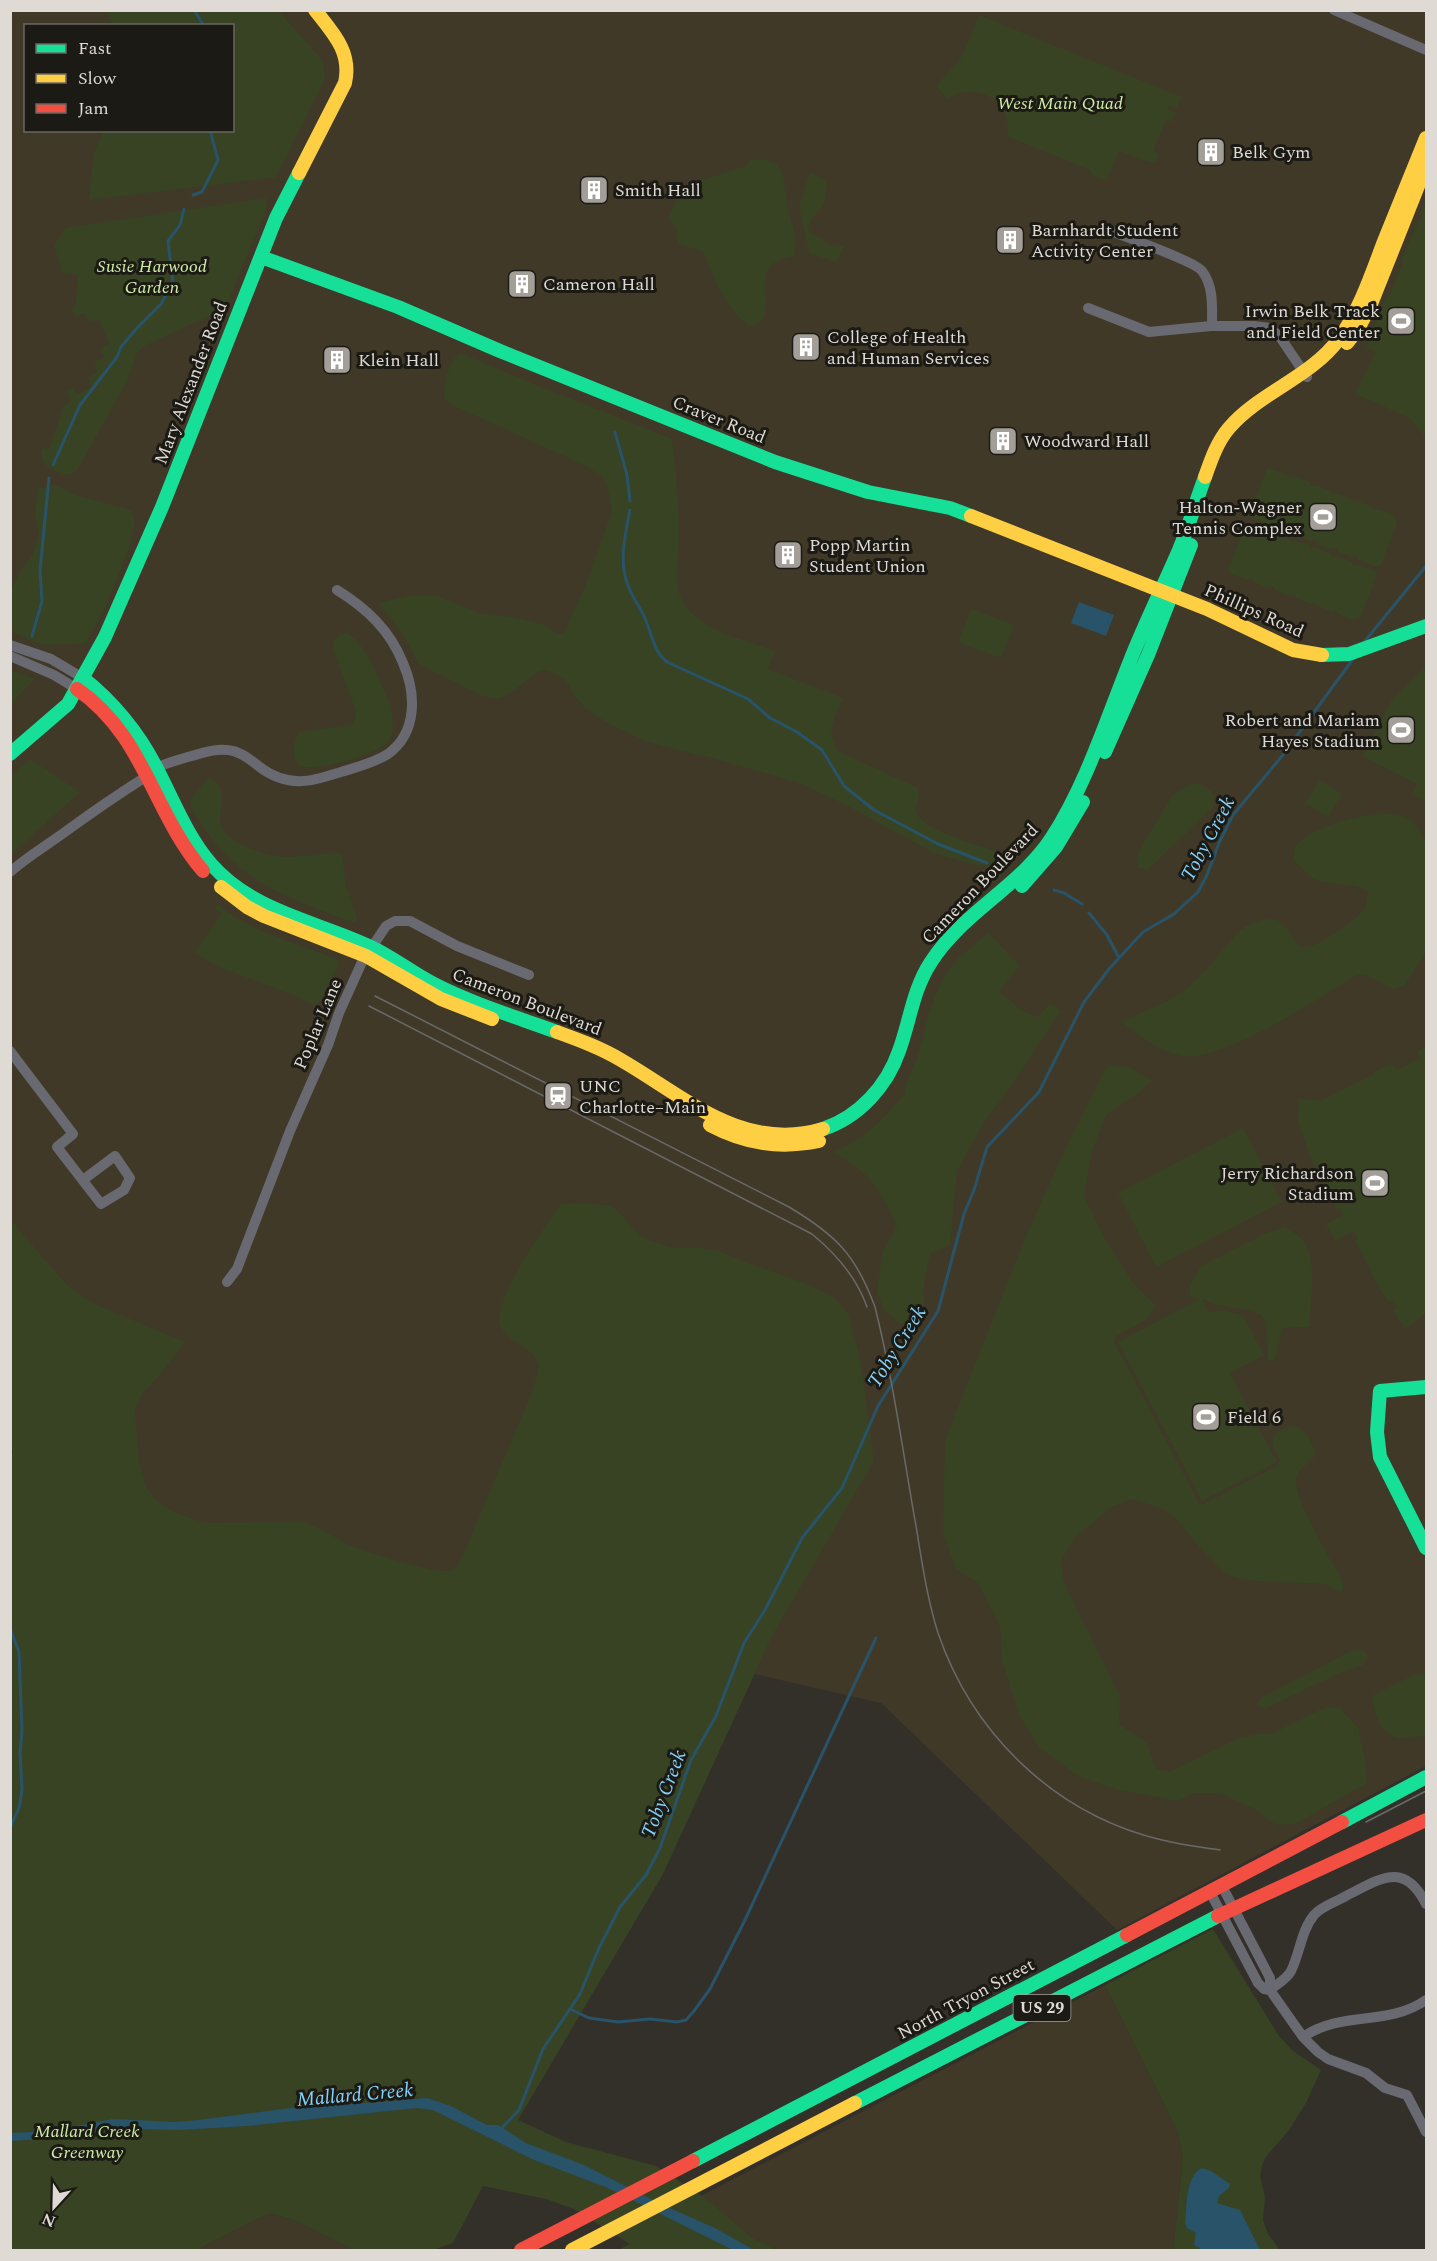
<svg xmlns="http://www.w3.org/2000/svg" width="1437" height="2261" viewBox="0 0 1437 2261" font-family="Spectral,serif">
<style>
.built{fill:#413928;fill-rule:evenodd}
.green{fill:#374323}
.water{fill:#285368}
.lines{fill:none;stroke-linecap:round;stroke-linejoin:round}
.stream{stroke:#285368;stroke-width:3}
.street{stroke:#696972;stroke-width:10}
.fast{stroke:#16e098;stroke-width:14}
.slow{stroke:#ffcf43;stroke-width:14}
.jam{stroke:#f24e42;stroke-width:14}
.tram{stroke:#6a696a;stroke-width:1.5}
.labels{text-anchor:middle;dominant-baseline:central;stroke-width:6;stroke-linejoin:round;paint-order:stroke}
.shield{fill:#1c1a14;stroke:#a4a19a;stroke-width:1.5}
.shield-label{font-size:16px;font-weight:bold;fill:#dfdbd4}
.park-label{font-size:18px;font-style:italic;fill:#cfeca7;stroke:#1c1a14}
.poi-label{font-size:18px;fill:#dfdbd4;stroke:#1c1a14;text-anchor:start}
.street-label{font-size:18px;fill:#dfdbd4;stroke:#1c1a14}
.water-label{font-size:20px;font-style:italic;fill:#84d2f8;stroke:#1c1a14}
</style>
<rect width="100%" height="100%" fill="#333029"/>
<path class="built" d="M10,11h1416v1755l-309,164 -236,-227 -548,-126 -323,-133zM26,26h206v104h-206z
M1105,1985l73,148 3,11 2,13 -10,93h-395l-25,-12 -52,-42z
M271,2214l23,6 60,30h-157l62,-32z"/>
<path class="green" d="M107,11h172l44,50 2,18 -49,98 -187,23 5,-47 9,-22 129,-1v-104l-120,-1z
M979,15l203,82 -5,11 -8,-3 -2,4 9,4 -4,9 -6,-2 -13,31 6,3 -4,10 -36,-13 -12,30 -15,-6 -2,-5 -83,-34c7,-34 -32,-57 -59,-37l-12,-13 26,-30z
M750,160h14l12,3 6,8 7,41 6,21v18l-2,6c-46,5 -18,45 -31,63 -3,4 -8,4 -13,6 -23,-17 -36,-49 -46,-75l-22,-6 -4,-4 -1,-14 -8,-8 12,-28 10,-7 56,-18z
M810,172l17,9c-1,6 -1,14 -2,20 -4,13 -15,13 -17,29l23,15 13,1 -8,16 -27,-9 -10,-47z
M1426,197v241l-18,-21 -53,-23 21,-42 -10,-5 21,-52h3l13,-34 -2,-1 21,-45 -2,-2z
M266,198l1,9 -42,102 -79,36 -9,8 -10,28 -49,88 -8,6c-15,-3 -33,-9 -28,-27l7,1 15,-44 7,-4 -4,-11 6,-2 4,6 15,-7 -4,-10 10,-4 -4,-11 10,-4 -4,-9 9,-5 -10,-25 -10,3 -5,-9 -9,5 -3,-7 1,-6h3l2,-30 -16,-3 -8,-27 12,-17z
M460,353l76,32 136,54c4,33 7,67 7,100 0,17 -4,34 -1,50 2,10 10,21 17,27 18,17 56,26 80,35l-7,18 75,29c-8,22 -19,33 -3,54l78,36 1,10 -4,13c7,19 65,35 84,41l5,4 1,4 -3,5 -8,3 -19,-3 -41,-12 -88,-48 -47,-22 -87,-25 -62,-15 -39,-18 -27,-18 -12,-15 -5,-10 -11,-8 -9,-4 -8,1 -31,24 -11,4 -17,-4 -61,-31 -17,-31 -23,-28v-2l28,-7h31l40,17 34,4 30,7 17,10 5,-1 21,-47 27,-75 -3,-19 -7,-16 -16,-10 -134,-61 -8,-7c0,-14 4,-37 16,-45z
M1270,468l19,7 1,3 4,-2 16,6 1,4 4,-1 16,6 1,3 4,-1 16,6 1,3 4,-1 16,6 2,3 3,-1 16,6 3,8 -16,42 -5,2 -17,-7 -2,-4 -4,1 -15,-5 -2,-4 -5,1 -14,-5 -2,-5 -4,2 -15,-5 -2,-5 -5,2 -14,-6 -2,-4 -4,2 -18,-7 -2,-3 18,-46z
M55,485l21,10 55,15 4,12 -5,23 -23,59 -21,39 -43,2 -32,-13v-42l10,-20 12,-16 6,-19 -4,-19 3,-27z
M1249,523l18,7 2,3 4,-2 15,6 2,4 3,-1 16,5 2,4 4,-2 15,6 2,4 4,-1 16,6 1,3 4,-1 18,7 2,4 -16,42 -8,3 -15,-6 -2,-4 -4,2 -15,-6 -2,-4 -4,2 -15,-6 -2,-4 -4,2 -15,-6 -2,-4 -5,2 -14,-6 -2,-4 -5,2 -17,-7 -2,-4 18,-45z
M971,609l43,16 -13,33 -43,-16z
M341,633h7c17,12 28,37 36,57 6,13 13,36 6,50 -6,13 -77,33 -90,26 -9,-6 -7,-27 -1,-34l51,-7c6,-4 6,-7 6,-14l-23,-62 1,-8z
M1426,666v136l-14,-8 5,-10 -55,-28 30,-56z
M11,671l24,8 -24,25h-1z
M30,759l50,33 -69,63v-79z
M207,779h5c14,9 10,23 8,38 -3,24 46,40 66,40 18,0 38,-5 56,-3l4,32 11,32 -1,4 -10,-2c-57,-22 -101,-35 -139,-88 -6,-9 -13,-18 -17,-28l2,-7z
M1320,780l22,14 -14,23 -23,-14z
M1199,783l11,7 5,6 -2,11 -65,63 -9,-2 -2,-11 5,-12 31,-50 15,-10z
M1380,813l21,2 11,6 14,20v112l-22,33 -12,3 -26,-14 -8,-1c-37,23 -133,87 -175,82 -22,-3 -43,-21 -61,-33 18,-13 40,-16 57,-29 18,-12 31,-30 45,-46 7,-7 14,-18 23,-22 46,-24 39,22 60,21 12,-1 51,-28 57,-38 3,-5 4,-12 3,-18 -15,-9 -30,-5 -47,-10 -11,-3 -19,-13 -26,-21 0,-5 -1,-10 2,-14 14,-20 61,-29 84,-33z
M218,904c32,28 80,40 119,55l2,5 -18,36 -6,6 -19,-10 -77,-29 -25,-14 27,-38 -6,-8z
M989,933l31,33 -21,26 24,19 15,6 12,-14 11,7 -51,78 -25,33 -28,50 -7,74 -20,9 -7,35 2,21 -11,18 -13,-4 -18,-15 -6,-19 6,-39 14,-25c-19,-41 -26,-51 -64,-74 33,-14 50,-32 72,-59 0,-13 8,-23 12,-35 10,-34 15,-71 40,-98 9,-10 21,-18 32,-27z
M1426,1046v267l-20,16 -13,-18 4,-4 -5,-6 -3,1 -9,-12 -25,-50 3,-1 -4,-8 -19,10 -9,-17 17,-9 -3,-7 -3,1 -26,-50 -13,-38 1,-23 21,3 54,-27v-2l18,-9 5,7 23,-12 -3,-7z
M1108,1064l23,4 21,13 -16,14 -30,20 -15,39 -7,42 20,41 29,46 23,23 -10,14 -29,15 -3,7 85,161 4,1 74,-38 3,-6c-12,-22 -11,-24 11,-35 16,4 18,14 25,27 -3,12 -22,17 -20,30 1,19 23,56 32,74 7,12 16,19 15,34l-2,3 -15,-9 -70,-3 -19,-3 -11,-4 -33,-34 -16,-21 -14,-10 -31,-10 -22,9 -34,29 -15,23 2,20 57,116 -1,28 28,19 9,26 13,3 70,-34 18,-4h14l53,-26h16l18,20 7,30 2,25 -72,41 -19,1 -23,-17 -34,-15h-26l-15,8 -59,-11 -39,-13 -41,-29 -20,-33 -17,-55 -2,-34 -22,-43 -22,-14 -13,-35 2,-94 80,-202 37,-82z
M1243,1128l39,74 -126,65 -38,-74z
M573,1203l34,2 8,3 25,28 11,5 22,7h28l18,3 26,11 62,22 27,13 14,16 12,45 14,103 -102,175 -109,238 -145,246 48,22 90,24 49,32 48,40 25,12h-160l12,-6 -56,-35 -28,-10 -63,-13 -30,57 -20,7h-79l-60,-30 -23,-6 -12,4 -62,32h-186l-1,-793 3,-4 -3,-9v-225l55,64 27,20 93,39 -27,35 -16,17 -7,17 4,51 7,25 11,14 16,10 31,12 98,-1c19,5 33,17 50,24 13,6 84,27 95,25 7,0 11,-5 14,-11l72,-171 6,-23c-2,-4 -4,-9 -7,-12 -9,-10 -26,-15 -31,-27 -11,-25 44,-100 59,-122z
M1284,1227c6,4 15,8 19,13 16,22 6,61 7,87l-27,1 -8,31 -7,3 -2,-39 -5,-8 -11,-5 -35,-5 -13,-6 8,14 12,-3 21,5 21,40 -34,18 47,89 -75,39 -84,-159 82,-43 -10,-2v-13l11,-18 63,-32z
M1355,1649l11,3 2,5 -5,8 -21,7 -78,37 -7,-5 4,-6z
M1418,1673l8,1v61c-6,2 -12,2 -19,3 -25,1 -30,-18 -35,-39l3,-5z
M1213,1929l66,107 13,14 29,20 -15,33 -17,27 -24,28 -3,8 -2,10 5,21 -2,23 5,14 12,16h-107l10,-93 -5,-24 -73,-148z"/>
<path class="water" d="M1079,602l35,13 -8,21 -35,-13z
M427,2098l24,8 36,19h11l28,18 58,22 81,41 50,22 39,22h-21l-125,-62 -74,-28 -101,-50 -16,-2 -169,18 -70,4 -72,-2 -48,10 -47,3v-8l38,-2 64,-12 63,3 22,-2 131,-17 4,-4 3,4 14,1z
M1202,2168l9,3 19,13 -1,4 -10,8 -2,7 23,7 20,40h-57l-9,-5 2,-12 -9,-5 -2,-5c2,-16 0,-47 17,-55z"/>
<g class="lines">
<path class="stream" d="M194,10l10,16
M193,195l9,-3 16,-32 -8,-30
M615,432l12,43 3,26
M53,465l27,-60 37,-48 4,-10 16,-19 24,-24 12,-21 -5,-42 12,-16 4,-16
M630,510c-5,25 -12,54 -1,78 4,11 13,21 17,33 6,14 8,31 21,41l81,37 22,19 27,14 25,18 22,36 30,24 64,34 49,19
M32,636l10,-35 -2,-31 9,-92
M1365,641l61,-75
M1054,890l10,3 18,11
M1089,913l18,22 12,23
M10,1628l9,24 3,79 -2,22 2,36 -3,19 -9,20
M570,2009l19,9 29,4 32,-3 27,3 9,-2 8,-9 16,-22 34,-67 132,-284
M499,2131l20,-21 24,-61 37,-55 19,-46 21,-41 26,-32 14,-27 31,-88 25,-44 28,-73 21,-33 37,-72 40,-50 36,-82 60,-95 26,-97 10,-24 13,-43 52,-55 45,-90 25,-33 34,-37 31,-18 24,-22 9,-17 12,-32 14,-28 49,-59 71,-97"/>
<path class="street" d="M1334,10l92,40
M1111,231c15,6 85,31 91,40 12,15 10,37 10,55
M1088,308l61,24 62,-6h43l16,2 10,9 27,40
M10,645l41,14 32,19
M10,656l44,19 23,14
M10,872c17,-15 37,-27 55,-40 26,-19 52,-37 79,-54 6,-4 12,-9 19,-13 12,-5 26,-8 39,-12 48,-14 48,20 86,27 19,4 36,-3 53,-8 16,-5 33,-9 47,-18 30,-22 28,-61 15,-91 -13,-33 -37,-55 -66,-73
M10,1051l63,83 -16,13 44,57 23,-14 6,-12 -15,-22 -32,24
M227,1282l10,-13 53,-138 38,-86 11,-32 23,-51 24,-36 9,-5h15l47,25 72,29
M1210,1892l48,91 6,6 6,1v-12l-48,-92
M1426,1904c-22,-44 -46,-25 -80,-8 -10,6 -24,10 -32,19 -13,16 -14,38 -23,56 -4,8 -14,13 -21,19l33,47 15,15 10,7 38,14 19,15 22,7 19,37
M1303,2037c39,-27 84,-10 123,-37"/>
<path class="fast" d="M261,257l137,50 102,44 275,111 93,30 82,16 21,8
M1322,655l27,-1 77,-28
M83,678c30,24 54,53 72,87 18,34 31,70 56,99 42,48 105,57 160,83 22,10 41,26 63,37 39,20 82,33 123,48
M1105,752l43,-97 43,-110
M10,754l58,-50 37,-67 57,-130 114,-289 23,-45
M1022,886l34,-39 27,-45
M823,1129c36,-12 64,-43 76,-78 11,-30 14,-62 32,-89 31,-49 88,-75 120,-123 35,-54 55,-118 79,-178 15,-38 33,-74 49,-111 10,-24 17,-49 26,-73
M1426,1387l-46,4 -3,41 3,25 46,91
M1342,1822l84,-45
M855,2103l363,-187
M693,2161l434,-226"/>
<path class="slow" d="M299,173l46,-90c7,-31 -12,-50 -30,-73
M1347,343l11,-14 13,-25 55,-138
M1205,477c6,-17 12,-35 24,-49 31,-36 81,-50 110,-89 20,-28 32,-63 44,-95 14,-35 29,-71 43,-106
M971,516l236,93 86,41 29,5
M221,887l26,20 17,9 102,40 75,43 51,20
M557,1032c22,8 44,16 64,28 64,37 122,93 202,69
M710,1125c36,19 70,24 109,16
M572,2250l283,-147"/>
<path class="jam" d="M77,689c68,47 75,122 126,182
M1218,1916l208,-96
M1127,1935l215,-113
M521,2250l172,-89"/>
<path class="tram" d="M375,996l414,211c47,28 67,48 86,100 18,72 28,146 41,219 6,36 11,72 22,107 35,102 118,182 224,207 19,5 39,7 58,10
M369,1006l443,228c23,19 45,44 55,73
M1366,1822l60,-31"/>
</g>
<defs>
<g id="building-square" transform="scale(1.5)"><rect x="-9" y="-9" width="18" height="18" rx="4" fill="#a39f98" stroke="#1c1a14"/><path d="M-4-6H4V6H1V3H-1V6H-4ZM-2.5-4.3h1.7v1.8h-1.7ZM.8-4.3h1.7v1.8H.8ZM-2.5-1h1.7V.8h-1.7ZM.8-1h1.7V.8H.8Z" fill="#fff"/></g>
<g id="stadium-square" transform="scale(1.5)"><rect x="-9" y="-9" width="18" height="18" rx="4" fill="#a39f98" stroke="#1c1a14"/><path d="M0-5a6.5 5 0 1 0 0 10a6.5 5 0 1 0 0-10ZM-3.5-1.8h7v3.6h-7Z" fill="#fff"/></g>
<g id="station-square" transform="scale(1.5)"><rect x="-9" y="-9" width="18" height="18" rx="4" fill="#a39f98" stroke="#1c1a14"/><path d="M-3-6H3Q5-6 5-4V2Q5 4 3 4L4.5 6H3L1.5 4h-3L-3 6H-4.5L-3 4Q-5 4-5 2V-4Q-5-6-3-6ZM-3.5-4v3h7v-3ZM-3.5 1v1.5H-2V1ZM2 1v1.5H3.5V1Z" fill="#fff"/></g>
</defs>
<g fill-rule="evenodd">
<use href="#building-square" x="1211" y="152"/>
<use href="#building-square" x="594" y="190"/>
<use href="#building-square" x="1010" y="240"/>
<use href="#building-square" x="522" y="284"/>
<use href="#stadium-square" x="1401" y="321"/>
<use href="#building-square" x="806" y="347"/>
<use href="#building-square" x="337" y="360"/>
<use href="#building-square" x="1003" y="441"/>
<use href="#stadium-square" x="1323" y="517"/>
<use href="#building-square" x="788" y="555"/>
<use href="#stadium-square" x="1401" y="730"/>
<use href="#station-square" x="558" y="1096"/>
<use href="#stadium-square" x="1375" y="1183"/>
<use href="#stadium-square" x="1206" y="1417"/>
</g>
<g class="labels">
<rect class="shield" x="1013.5" y="1995" width="57" height="26" rx="4.5"/>
<g class="shield-label">
<text x="1042" y="2008">US 29</text>
</g>
<g class="park-label">
<text x="1060" y="103">West Main Quad</text>
<text x="152" y="266">Susie Harwood<tspan x="152" dy="21">Garden</tspan></text>
<text x="87" y="2131">Mallard Creek<tspan x="87" dy="21">Greenway</tspan></text>
</g>
<g class="poi-label">
<text x="1232" y="152">Belk Gym</text>
<text x="615" y="190">Smith Hall</text>
<text x="1031" y="230">Barnhardt Student<tspan x="1031" dy="21">Activity Center</tspan></text>
<text x="543" y="284">Cameron Hall</text>
<text x="1380" y="311" text-anchor="end">Irwin Belk Track<tspan x="1380" dy="21">and Field Center</tspan></text>
<text x="827" y="337">College of Health<tspan x="827" dy="21">and Human Services</tspan></text>
<text x="358" y="360">Klein Hall</text>
<text x="1024" y="441">Woodward Hall</text>
<text x="1302" y="507" text-anchor="end">Halton-Wagner<tspan x="1302" dy="21">Tennis Complex</tspan></text>
<text x="809" y="545">Popp Martin<tspan x="809" dy="21">Student Union</tspan></text>
<text x="1380" y="720" text-anchor="end">Robert and Mariam<tspan x="1380" dy="21">Hayes Stadium</tspan></text>
<text x="579" y="1086">UNC<tspan x="579" dy="21">Charlotte–Main</tspan></text>
<text x="1354" y="1173" text-anchor="end">Jerry Richardson<tspan x="1354" dy="21">Stadium</tspan></text>
<text x="1227" y="1417">Field 6</text>
</g>
<g class="street-label">
<text transform="translate(191 383) rotate(-69)">Mary Alexander Road</text>
<text transform="translate(719 420) rotate(22)">Craver Road</text>
<text transform="translate(1254 611) rotate(24)">Phillips Road</text>
<text transform="translate(980 884) rotate(-46)">Cameron Boulevard</text>
<text transform="translate(527 1002) rotate(21)">Cameron Boulevard</text>
<text transform="translate(318 1024) rotate(-67)">Poplar Lane</text>
<text transform="translate(966 1999) rotate(-28)">North Tryon Street</text>
</g>
<g class="water-label">
<text transform="translate(1208 839) rotate(-62)">Toby Creek</text>
<text transform="translate(897 1347) rotate(-58)">Toby Creek</text>
<text transform="translate(664 1794) rotate(-69)">Toby Creek</text>
<text transform="translate(355 2095) rotate(-5)">Mallard Creek</text>
</g>
</g>
<rect width="1437" height="2261" fill="none" stroke="#dfdbd4" stroke-width="24"/>
<rect x="24" y="24" width="210" height="108" fill="#1c1a14" stroke="#6a6761" stroke-width="1.5"/>
<rect x="36" y="44" width="30" height="9" fill="#16e098" stroke="#6a6761" stroke-width="1.5"/>
<text x="78" y="54" font-size="18" fill="#dfdbd4">Fast</text>
<rect x="36" y="74" width="30" height="9" fill="#ffcf43" stroke="#6a6761" stroke-width="1.5"/>
<text x="78" y="84" font-size="18" fill="#dfdbd4">Slow</text>
<rect x="36" y="104" width="30" height="9" fill="#f24e42" stroke="#6a6761" stroke-width="1.5"/>
<text x="78" y="114" font-size="18" fill="#dfdbd4">Jam</text>
<g transform="translate(54 2207) rotate(202)" stroke="#1c1a14" stroke-width="4.5" paint-order="stroke">
<path d="M0-4.5L10 22L0 15L-10 22Z" fill="#dfdbd4"/>
<text y="-9" font-size="16" font-weight="bold" text-anchor="middle" fill="#dfdbd4">N</text>
</g>
</svg>
